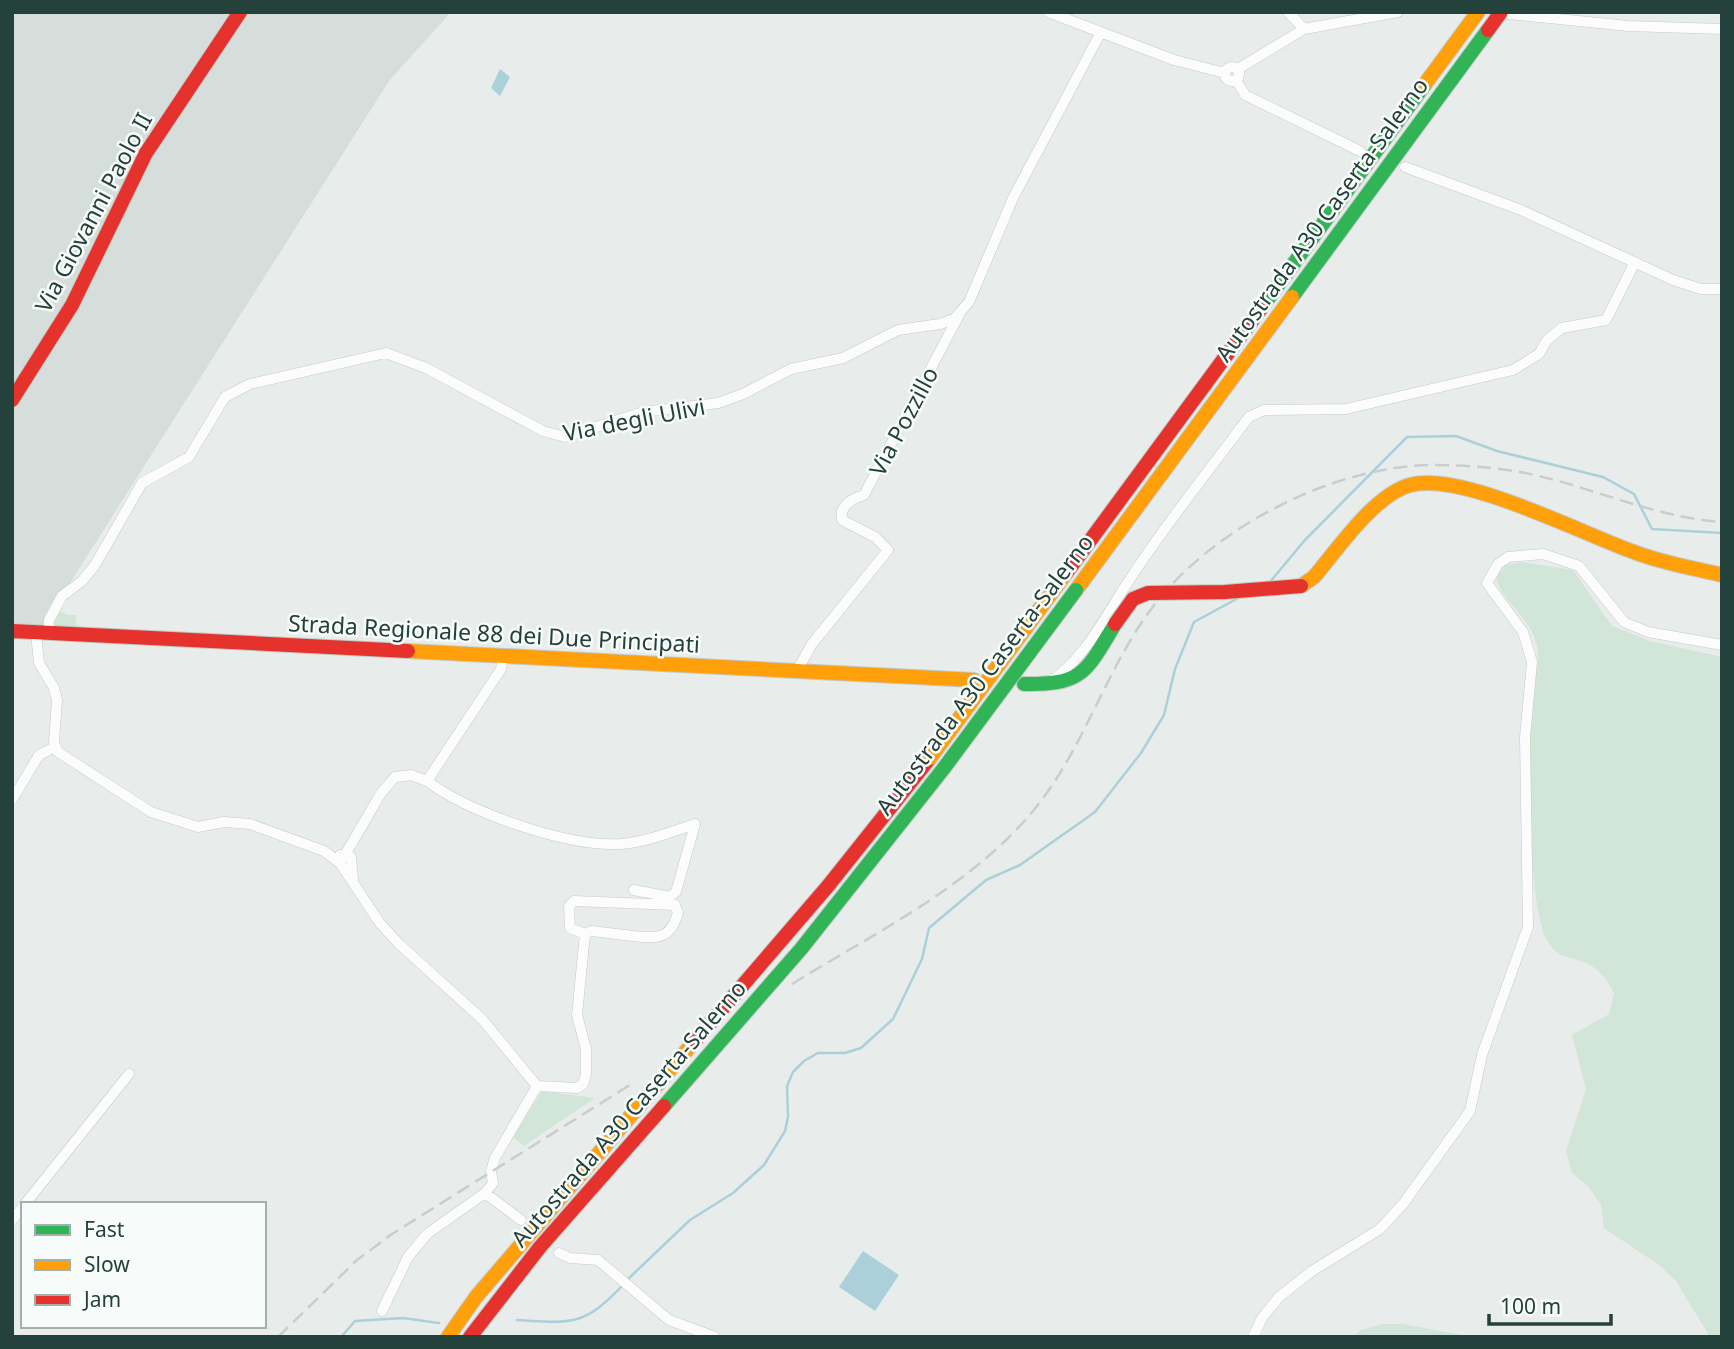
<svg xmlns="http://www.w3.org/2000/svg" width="1734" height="1349" viewBox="0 0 1734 1349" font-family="'Noto Sans',sans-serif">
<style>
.built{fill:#d6dedb}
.green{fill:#d2e5d9}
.water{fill:#abd0d9}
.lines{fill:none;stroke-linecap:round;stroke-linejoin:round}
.stream{stroke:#abd0d9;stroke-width:2.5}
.street-casing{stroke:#c5cac8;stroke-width:11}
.fast-casing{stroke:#c4cac8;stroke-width:16}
.slow-casing{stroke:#c4cac8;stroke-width:16}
.jam-casing{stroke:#c4cac8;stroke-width:16}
.street{stroke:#fcfcfc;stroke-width:10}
.fast{stroke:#30b455;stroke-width:14}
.slow{stroke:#ff9f0a;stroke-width:14}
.jam{stroke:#e5322d;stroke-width:14}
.rail{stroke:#c9cdcc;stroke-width:2.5;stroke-dasharray:14 7;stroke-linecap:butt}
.fast-bridge-casing{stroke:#c4cac8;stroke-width:16;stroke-linecap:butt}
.slow-bridge-casing{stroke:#c4cac8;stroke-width:16;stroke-linecap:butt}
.jam-bridge-casing{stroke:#c4cac8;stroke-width:16;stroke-linecap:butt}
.fast-bridge{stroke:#30b455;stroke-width:14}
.slow-bridge{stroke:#ff9f0a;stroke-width:14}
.jam-bridge{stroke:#e5322d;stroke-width:14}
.labels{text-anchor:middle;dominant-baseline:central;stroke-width:5;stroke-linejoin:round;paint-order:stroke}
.street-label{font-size:23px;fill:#25413b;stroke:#f7fbf9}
</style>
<rect width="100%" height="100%" fill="#e8edeb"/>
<path class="built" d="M12,12h439l-62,69 -347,546 -30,-4z"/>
<path class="green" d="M1521,562l52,8 39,56 38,15 72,16v680h-12l-34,-56 -17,-16 -55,-37 -3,-23 -12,-18 -17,-14 -6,-22 20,-62 -14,-54 37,-21 5,-21c-7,-13 -14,-24 -28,-30 -18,-8 -28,-3 -39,-23 -20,-37 -19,-191 -16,-238 2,-16 7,-32 7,-48 -2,-36 -39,-52 -42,-78l10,-11z
M58,610l9,5h9v13l-23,-1z
M542,1091l53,7 -71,48 -11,-9z
M1382,1324h21l69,13h-119l8,-7z"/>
<path class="water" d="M500,69l10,8 -10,19 -9,-8z
M863,1251l36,24 -24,36 -36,-24z"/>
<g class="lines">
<path class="stream" d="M1270,582l35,-42 102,-103 49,-1 41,15 106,26 31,17 18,35 70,4
M627,1280l63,-60 43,-27 31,-28 21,-34 3,-14 -1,-31 6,-14 11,-11 14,-8h27l16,-5 32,-29 29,-60 7,-31 57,-48 34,-15 75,-53 46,-59 23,-38 11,-46 19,-47 48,-26
M517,1320c55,3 66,7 106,-35
M341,1337l14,-16 48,-3 36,5"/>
<g class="street-casing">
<path id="street" d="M1048,12l126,48 51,13
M1288,12l16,17
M1499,13l129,13 94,3
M1225 74a7 7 0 1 1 14 0a7 7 0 1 1-14 0Z
M1238,69l66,-40 94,-17
M1236,80l9,15 115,56
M1405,167l116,43 152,70 28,9h21
M36,633l3,30 15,25 3,12 -3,42 4,10 93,60 47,15 26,-5 26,2 74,27 16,12 39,59 19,21 84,76 55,67 40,2 6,-4 3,-10v-25l-9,-34 8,-81 6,-3c16,1 60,10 72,4 9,-4 12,-14 15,-22l-3,-8 -101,-4 -5,5 1,22 15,6
M48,633l1,-13 13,-24 20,-15 13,-16 47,-82 47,-26 36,-60 25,-13 136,-31 40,15 117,63 22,6 78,-25 75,-9 25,-9 48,-25 52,-11 55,-28 42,-6 14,-5 15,-17 44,-104 87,-164
M797,671l15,-27 76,-94 -13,-13 -33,-17c-3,-14 9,-21 22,-25l95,-180
M1047,684c40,-26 59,-70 85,-108 36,-55 78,-107 117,-159l15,-7 82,-1 167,-39 26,-16 8,-14 15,-12 44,-8 29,-58
M427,781c43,32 140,66 194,63 25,-2 50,-12 74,-20
M12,800l27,-45 16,-8
M340,855l11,2 2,22
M345,855l36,-62 14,-16 16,-2 16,6 74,-112 2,-13
M634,890l36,7 6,-5 19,-68
M485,1193l8,-10 -2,-12 4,-13 42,-72
M25,1204l104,-130
M12,1220l11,-13
M559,1253l11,5 28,2 71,60 46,17
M382,1311l26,-54 19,-23 58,-41 36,27
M1253,1337l9,-19 17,-21 33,-26 68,-42 23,-25 67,-93 12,-56 46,-128 -3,-190 7,-75 -9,-30 -36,-49 11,-19 10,-7 35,-3 36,12 45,56 24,10 74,13"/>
</g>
<g class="fast-casing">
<path id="fast" d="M1292,297l196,-267
M1262,307l163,-223
M1024,684c59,1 62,-12 91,-60
M664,1106l137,-157 143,-181"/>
</g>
<g class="slow-casing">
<path id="slow" d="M1425,84l53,-72
M1301,586l13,-9c23,-27 60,-82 96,-92 51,-14 173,49 224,67 28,11 59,16 88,23
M1076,590l216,-293
M408,651l566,29
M448,1337l28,-40 217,-254"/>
</g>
<g class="jam-casing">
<path id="jam" d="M12,400l60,-95 74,-152 94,-141
M1064,576l198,-269
M12,631l396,20
M693,1043l135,-157 102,-128
M470,1337l70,-90 124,-141"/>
</g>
<use href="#street" class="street"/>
<use href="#fast" class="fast"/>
<use href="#slow" class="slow"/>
<use href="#jam" class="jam"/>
<path class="rail" d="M792,984c81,-50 172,-94 236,-167 50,-57 72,-132 114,-195 58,-88 185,-156 291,-157 28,0 59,2 87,7 69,13 131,45 202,50
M278,1337l79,-77 35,-26 241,-151"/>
<g class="fast-bridge-casing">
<path id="fast-bridge" d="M944,768l132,-178"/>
</g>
<g class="slow-bridge-casing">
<path id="slow-bridge" d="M930,758l134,-182"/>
</g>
<g class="jam-bridge-casing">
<path id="jam-bridge" d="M1488,30l13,-18
M1115,624l18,-25 15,-6 77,-1 76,-6"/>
</g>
<use href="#fast-bridge" class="fast-bridge"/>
<use href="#slow-bridge" class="slow-bridge"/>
<use href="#jam-bridge" class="jam-bridge"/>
</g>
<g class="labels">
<g class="street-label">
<text transform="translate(93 212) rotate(-62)">Via Giovanni Paolo II</text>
<text transform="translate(1321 219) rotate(-54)">Autostrada A30 Caserta-Salerno</text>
<text transform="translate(634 419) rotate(-11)">Via degli Ulivi</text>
<text transform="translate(903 421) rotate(-62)">Via Pozzillo</text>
<text transform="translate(494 633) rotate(3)">Strada Regionale 88 dei Due Principati</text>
<text transform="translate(984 674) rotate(-53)">Autostrada A30 Caserta-Salerno</text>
<text transform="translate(628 1113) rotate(-49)">Autostrada A30 Caserta-Salerno</text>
</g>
</g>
<rect width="1734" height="1349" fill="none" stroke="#25413b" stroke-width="28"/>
<rect x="21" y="1202" width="245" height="126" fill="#f7fbf9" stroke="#a3b1ad" stroke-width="2"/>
<rect x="35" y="1225" width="35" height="10" fill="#30b455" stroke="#a3b1ad" stroke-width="2"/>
<text x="84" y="1237" font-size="21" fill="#25413b">Fast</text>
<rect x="35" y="1260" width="35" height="10" fill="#ff9f0a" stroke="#a3b1ad" stroke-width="2"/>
<text x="84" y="1272" font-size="21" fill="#25413b">Slow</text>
<rect x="35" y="1295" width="35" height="10" fill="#e5322d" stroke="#a3b1ad" stroke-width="2"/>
<text x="84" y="1307" font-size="21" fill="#25413b">Jam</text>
<path d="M1489 1314v10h122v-10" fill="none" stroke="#25413b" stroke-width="3.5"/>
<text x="1500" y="1314" font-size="21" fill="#25413b" stroke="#f7fbf9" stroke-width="5" paint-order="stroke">100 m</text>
</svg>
